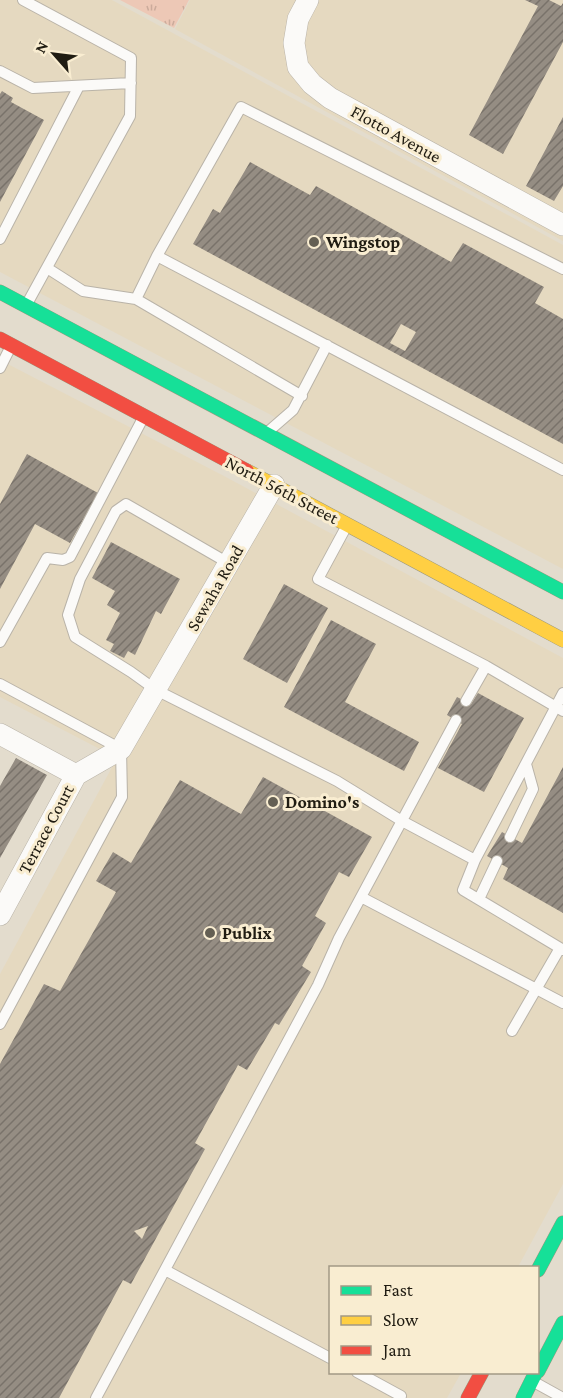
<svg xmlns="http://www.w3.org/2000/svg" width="563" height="1398" viewBox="0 0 563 1398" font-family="'Crimson Pro',serif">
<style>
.built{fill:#e5d9c0}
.park{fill:url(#park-tufts)}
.building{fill:url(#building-hatch);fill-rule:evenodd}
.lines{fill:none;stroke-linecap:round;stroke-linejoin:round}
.lane-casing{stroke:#b9b3a8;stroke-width:12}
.street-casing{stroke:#b9b3a8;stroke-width:22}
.fast-casing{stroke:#9a977e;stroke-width:15}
.slow-casing{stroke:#9a977e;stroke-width:15}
.jam-casing{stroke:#9a977e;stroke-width:15}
.lane{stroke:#fbfaf8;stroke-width:10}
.street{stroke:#fbfaf8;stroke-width:21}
.fast{stroke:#16e098;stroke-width:14}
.slow{stroke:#ffcf43;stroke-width:14}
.jam{stroke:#f24e42;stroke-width:14}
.poi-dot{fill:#645f53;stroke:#f9edd1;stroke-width:2}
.labels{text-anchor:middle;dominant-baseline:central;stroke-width:6;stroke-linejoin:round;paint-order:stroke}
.street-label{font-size:18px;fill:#201c12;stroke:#f9edd1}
.poi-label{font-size:18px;font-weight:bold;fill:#201c12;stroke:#f9edd1;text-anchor:start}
</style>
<defs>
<pattern id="park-tufts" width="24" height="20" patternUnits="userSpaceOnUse" patternTransform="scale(1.5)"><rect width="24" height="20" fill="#edc8b6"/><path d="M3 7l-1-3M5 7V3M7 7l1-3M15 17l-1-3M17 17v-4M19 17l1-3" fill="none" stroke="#cbab9b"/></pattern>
<pattern id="building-hatch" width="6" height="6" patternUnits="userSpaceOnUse" patternTransform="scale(1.5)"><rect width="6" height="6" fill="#958d83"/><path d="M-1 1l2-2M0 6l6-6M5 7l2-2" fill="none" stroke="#79726a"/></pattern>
</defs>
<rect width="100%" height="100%" fill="#e3dccd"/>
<path class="built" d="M0,0h112l451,245v324l-563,-297z
M190,0h373v241l-388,-212z
M0,360l224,116 339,182v526l-45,83 -188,1v104l131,1 -14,25h-447v-424l117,-216 -117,-61z"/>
<path class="park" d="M120,0h69l-15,28z"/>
<path class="building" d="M525,0h24l12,6 2,-3v39l-60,112 -34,-19 69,-129z
M2,91l11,7 -2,4 33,18 -44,82v-108z
M563,117v69l-9,15 -28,-15z
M250,162l60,33 6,-9 135,76 12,-19 81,44 -9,16 28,16v125l-370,-200 20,-35 7,4zM401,324l15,8 -11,19 -15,-8z
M27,454l71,39 -28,50 -35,-19 -35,65v-85z
M111,542l69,37 -19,35 -5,-3 -21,44 -7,-4 -4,7 -14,-7 4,-7 -8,-4 14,-27 -13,-8 8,-14 -23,-13z
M284,584l44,24 -41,75 -44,-24z
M331,620l45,24 -31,58 74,40 -15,29 -120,-64z
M478,693l46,25 -40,74 -46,-24 24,-44 -15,-9 10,-18 14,7z
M16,758l31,17 -47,83v-72z
M563,767v146l-60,-34 5,-11 -21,-12 15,-24 20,11z
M263,777l109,60 -23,40 -10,-5 -24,44 11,7 -24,43 9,6 -32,53 -4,-2 -28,47 -9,-5 -43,78 10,6 -74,135 -8,-4 -64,118h-59v-334l44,-80 16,7 56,-99 -20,-11 17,-29 18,11 49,-83 61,34zM148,1226l-6,13 -8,-8z"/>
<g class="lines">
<g class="lane-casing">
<path id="lane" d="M23,0l108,58 -1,58 -102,186
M0,71l33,17 98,-5
M0,239l79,-153
M157,256l406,214
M47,268l36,23 53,8 166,97
M136,299l21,-43 84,-149 322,162
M0,368l10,-20
M270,430l23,-20 34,-65
M345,529l-27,50 168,87 77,45
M230,564l-104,-60 -10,7 -36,68 -12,36 7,22 56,35 25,18 181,91 65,40 73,39 88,-167
M0,642l47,-84 16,2 7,-3 72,-137
M0,684l121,65 1,48 -122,227
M466,701l20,-35
M510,837l23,-48 -7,-25
M475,860l-12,30 97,58
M361,897l95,-177
M479,899l18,-38
M512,1031l48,-83 3,2
M165,1270l165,88
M357,1372l44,24
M534,1382l29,16
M96,1398l222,-413 21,-47 22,-41 202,106"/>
</g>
<g class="street-casing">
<path id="street" d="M308,0l-10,19 -4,24 4,24 14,17 18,14 233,127
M0,734l76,41
M0,915l76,-140 45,-26 153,-264"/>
</g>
<g class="fast-casing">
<path id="fast" d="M0,292l563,300
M538,1270l25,-47
M538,1371l25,-48
M523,1398l13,-26"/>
</g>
<g class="slow-casing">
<path id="slow" d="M247,471l316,169"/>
</g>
<g class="jam-casing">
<path id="jam" d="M0,339l247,132
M468,1398l14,-26"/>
</g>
<use href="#lane" class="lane"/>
<use href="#street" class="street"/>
<use href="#fast" class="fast"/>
<use href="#slow" class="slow"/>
<use href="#jam" class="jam"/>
</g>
<g class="poi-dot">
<circle cx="314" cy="242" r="6"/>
<circle cx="273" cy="802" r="6"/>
<circle cx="210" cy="933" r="6"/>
</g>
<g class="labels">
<g class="street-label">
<text transform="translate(396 134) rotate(29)">Flotto Avenue</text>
<text transform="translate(282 490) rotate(28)">North 56th Street</text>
<text transform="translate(215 588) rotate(-60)">Sewaha Road</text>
<text transform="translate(46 829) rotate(-62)">Terrace Court</text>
</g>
<g class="poi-label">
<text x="326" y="242">Wingstop</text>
<text x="285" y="802">Domino's</text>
<text x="222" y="933">Publix</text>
</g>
</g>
<rect x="329" y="1266" width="210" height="108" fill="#f9edd1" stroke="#a29985" stroke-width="1.5"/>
<rect x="341" y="1286" width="30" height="9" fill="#16e098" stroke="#a29985" stroke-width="1.5"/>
<text x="383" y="1296" font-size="18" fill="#201c12">Fast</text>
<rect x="341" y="1316" width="30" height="9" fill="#ffcf43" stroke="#a29985" stroke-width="1.5"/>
<text x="383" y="1326" font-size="18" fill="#201c12">Slow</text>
<rect x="341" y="1346" width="30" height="9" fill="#f24e42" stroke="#a29985" stroke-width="1.5"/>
<text x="383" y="1356" font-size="18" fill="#201c12">Jam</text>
<g transform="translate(54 54) rotate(298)" stroke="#f9edd1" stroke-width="4.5" paint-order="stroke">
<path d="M0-4.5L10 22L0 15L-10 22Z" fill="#201c12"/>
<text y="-9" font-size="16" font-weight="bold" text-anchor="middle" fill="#201c12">N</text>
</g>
</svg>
